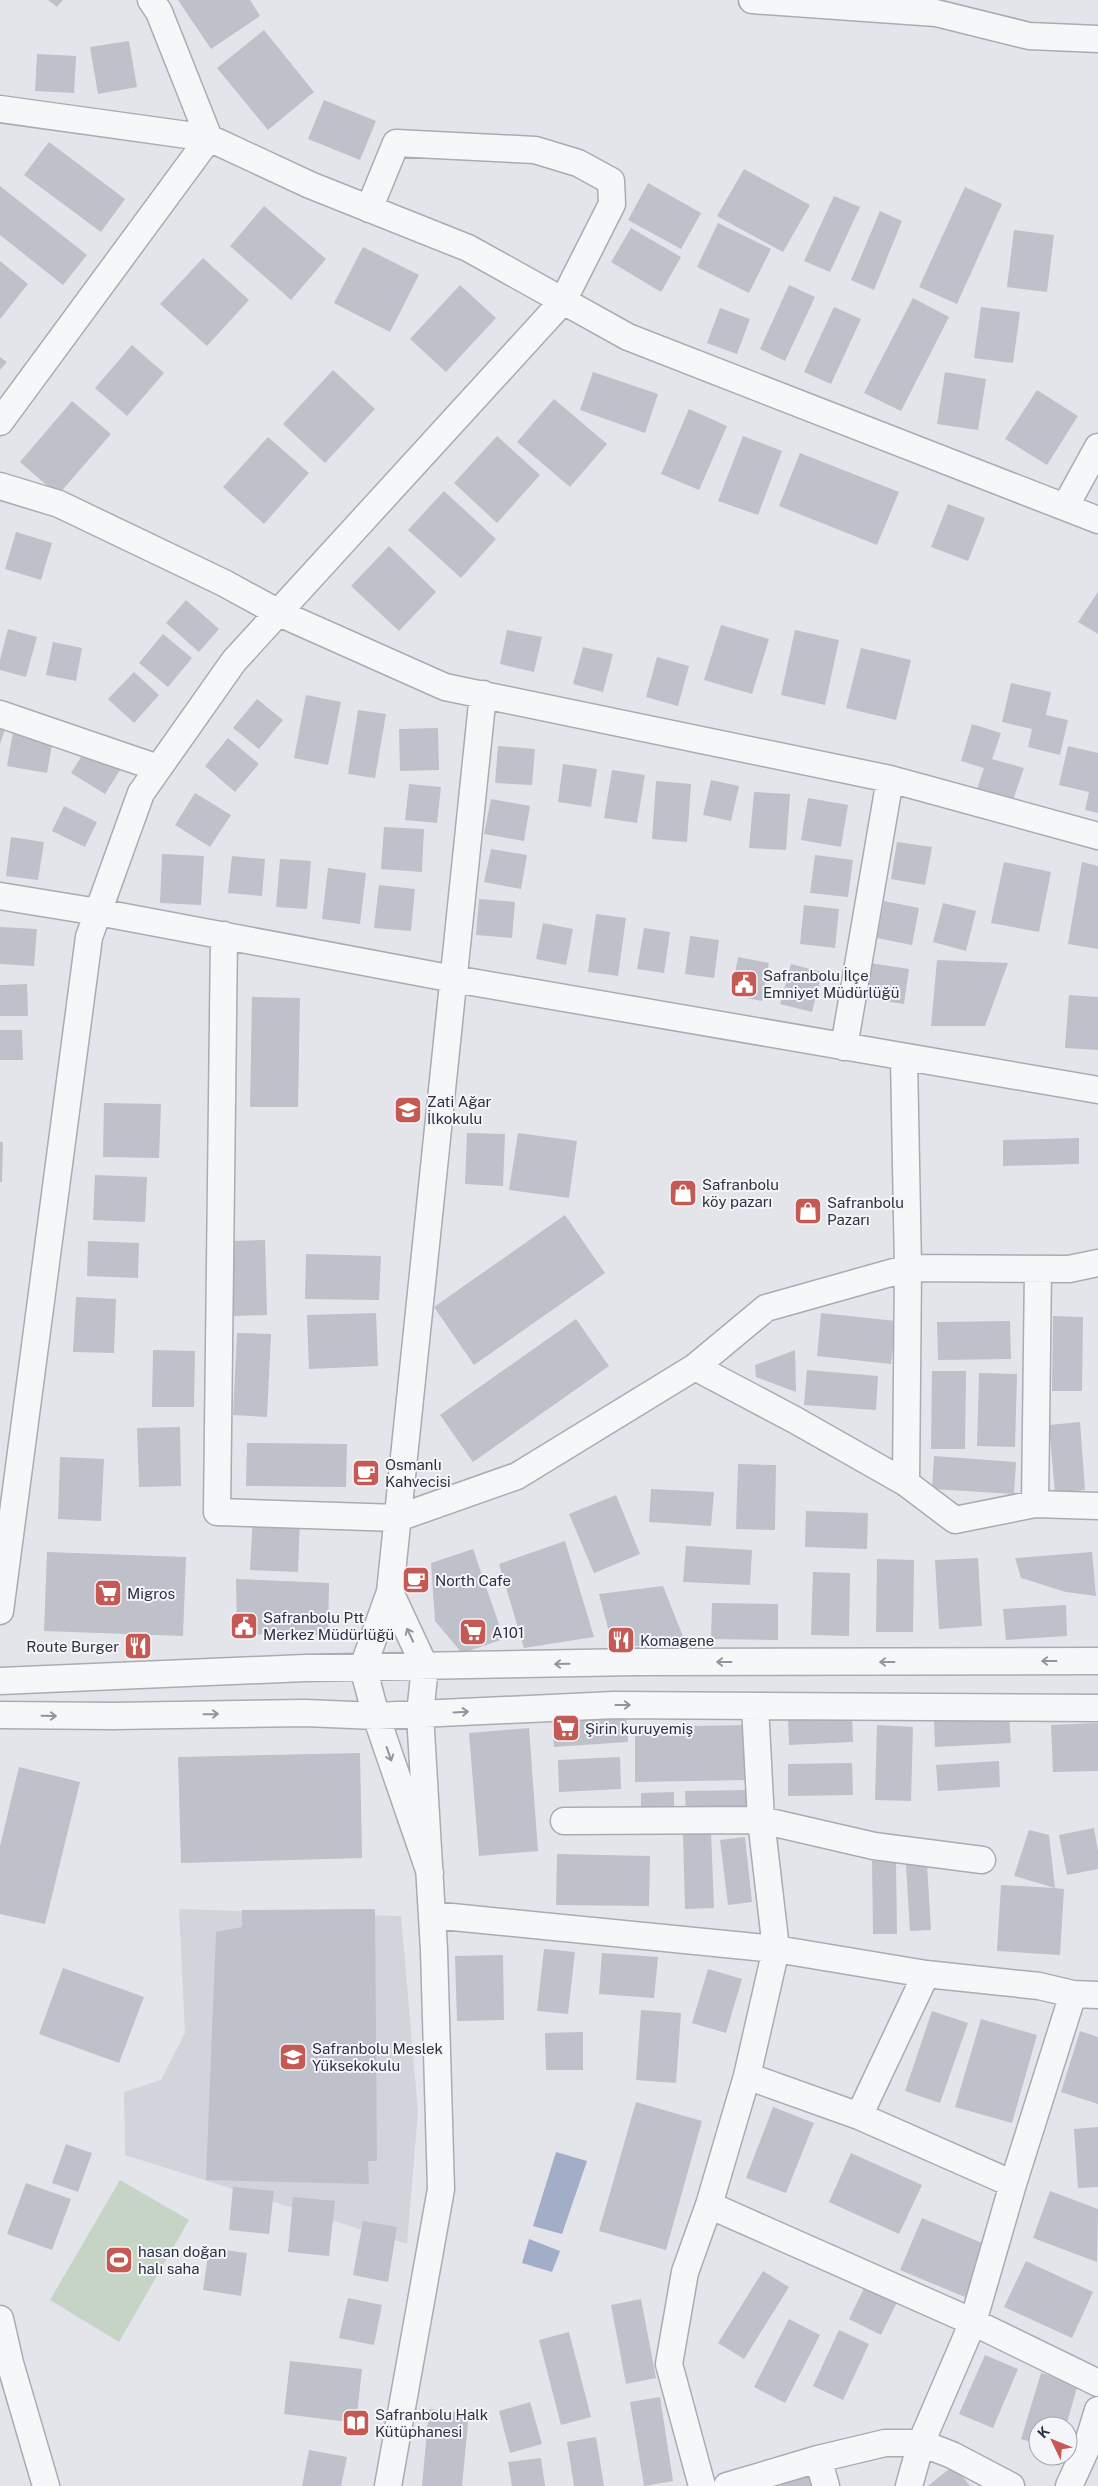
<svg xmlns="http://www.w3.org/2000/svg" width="1098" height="2486" viewBox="0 0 1098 2486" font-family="'Public Sans',sans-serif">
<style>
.built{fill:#d2d4dc}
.green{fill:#c6d4c6}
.water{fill:#a2adc8}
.building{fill:#bec0ca}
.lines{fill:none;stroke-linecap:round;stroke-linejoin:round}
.minor-casing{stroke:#a9abb5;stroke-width:29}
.minor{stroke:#f6f7f9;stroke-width:26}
.oneway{stroke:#92949e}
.labels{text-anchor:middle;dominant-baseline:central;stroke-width:4;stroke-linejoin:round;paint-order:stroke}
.poi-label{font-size:15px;fill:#2d3042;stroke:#f4f5f8;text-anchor:start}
</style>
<rect width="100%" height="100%" fill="#e4e5eb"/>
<path class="built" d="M179,1909l222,7 17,195 -11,133 -282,-89 -1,-63 37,-12 24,-47z"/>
<path class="green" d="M120,2180l69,40 -70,122 -69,-42z"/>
<path class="water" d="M556,2152l31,9 -25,73 -29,-8z
M529,2239l31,12 -8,21 -30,-9z"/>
<path class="building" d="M48,0h15l-6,7z
M178,0h72l10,16 -49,33z
M264,30l50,62 -46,38 -51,-62z
M129,41l8,46 -39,7 -8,-47z
M37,54l39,2 -2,37 -39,-2z
M324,100l52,21 -16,39 -52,-21z
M49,142l76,57 -24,33 -77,-57z
M744,169l66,36 -27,47 -66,-36z
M648,183l53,30 -20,36 -53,-29z
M0,186l87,69 -24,30 -63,-50z
M965,187l37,17 -45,100 -38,-17z
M834,196l26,11 -30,65 -26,-11z
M264,206l62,53 -35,41 -61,-54z
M880,211l22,10 -28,69 -23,-10z
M718,223l53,26 -22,44 -52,-26z
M631,228l50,29 -20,35 -50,-30z
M1014,230l40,5 -7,57 -40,-5z
M363,247l56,28 -29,57 -56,-29z
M203,258l46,42 -42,46 -47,-42z
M0,261l28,23 -28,35z
M460,285l36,33 -50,54 -36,-33z
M789,285l26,12 -30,64 -25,-12z
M913,298l36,19 -48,94 -37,-18z
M834,307l27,12 -30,65 -27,-12z
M981,307l39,5 -7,51 -39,-5z
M720,308l30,11 -13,35 -30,-11z
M132,345l32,28 -37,43 -32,-28z
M0,357l7,5 -7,8z
M333,370l42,39 -50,54 -42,-39z
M593,372l65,22 -13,39 -65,-23z
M945,372l41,7 -8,51 -41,-6z
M1037,390l41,26 -31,49 -42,-26z
M554,399l53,45 -37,43 -53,-45z
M72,401l39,33 -53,61 -38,-33z
M689,409l38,17 -28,64 -38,-16z
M497,436l43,39 -43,48 -43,-40z
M743,436l39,15 -24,64 -40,-14z
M268,437l41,36 -45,51 -41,-37z
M800,453l99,39 -22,53 -98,-39z
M444,491l52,48 -35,39 -53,-48z
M948,504l37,14 -17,43 -37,-14z
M16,532l36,11 -11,37 -36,-11z
M389,546l47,46 -37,39 -48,-45z
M1098,592v42l-20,-12z
M186,600l33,29 -20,23 -33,-29z
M721,625l48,14 -17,55 -48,-14z
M8,629l29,8 -11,40 -26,-7v-10z
M507,630l35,7 -8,35 -34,-8z
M795,630l44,10 -14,65 -44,-10z
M163,634l29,24 -24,29 -29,-24z
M53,642l29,6 -6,33 -30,-6z
M583,647l30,7 -10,38 -30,-8z
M861,648l50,12 -15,60 -50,-12z
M657,657l32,9 -11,40 -32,-9z
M134,672l25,23 -25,28 -26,-24z
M1011,683l40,9 -5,23 22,5 -8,35 -32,-8 4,-18 -30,-7z
M306,695l35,7 -13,63 -34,-7z
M257,699l26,21 -24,29 -26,-21z
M358,710l28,4 -11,64 -27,-4z
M0,722l7,2 -7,20z
M972,724l29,9 -9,26 32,9 -11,32 -36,-11 7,-21 -23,-7z
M438,728l1,42 -39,1 -1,-42z
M13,732l40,7 -6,34 -40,-7z
M228,738l31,26 -24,28 -30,-26z
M88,746l34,21 -17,27 -34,-21z
M498,746l37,3 -3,36 -37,-2z
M1068,746l30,7v60l-13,-3 4,-18 -30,-7z
M563,764l34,5 -6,38 -33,-5z
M612,770l33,5 -8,48 -33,-5z
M711,780l28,6 -8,35 -28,-6z
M656,781l35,3 -4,58 -35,-3z
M409,784l32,3 -4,36 -32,-3z
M754,792l36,2 -4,56 -37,-2z
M195,793l36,22 -21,32 -35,-22z
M808,798l40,7 -7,42 -40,-7z
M491,799l39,7 -6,35 -40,-7z
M64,806l33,16 -12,25 -33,-16z
M384,827l40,2 -2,43 -41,-3z
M11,837l33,5 -6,38 -32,-4z
M897,842l35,5 -7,38 -34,-6z
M491,849l36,6 -6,34 -37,-7z
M162,854l42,2 -3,49 -41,-2z
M815,855l38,5 -5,37 -38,-4z
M232,856l33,3 -3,37 -34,-3z
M280,859l31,2 -4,48 -31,-2z
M1004,862l47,10 -12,60 -48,-9z
M1082,862l16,4v83l-30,-5z
M328,868l38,5 -6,51 -38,-5z
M379,885l36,4 -4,42 -37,-3z
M479,899l36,3 -3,36 -36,-3z
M884,901l35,7 -7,37 -35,-7z
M943,903l33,8 -10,40 -33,-9z
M804,905l35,4 -4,39 -35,-4z
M596,914l30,4 -8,58 -30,-4z
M543,923l30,6 -7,36 -30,-6z
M0,927l37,2 -3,37 -34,-2z
M644,928l26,4 -6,41 -27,-4z
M690,936l29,4 -5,38 -29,-4z
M738,957l31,6 -7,38 -31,-6z
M937,960l71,3 -23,63h-54z
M870,963l39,6 -5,35 -40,-6z
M791,964l31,8 -10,40 -32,-8z
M27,984l1,32h-28v-31z
M1069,995l29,2v53l-33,-2z
M252,997l48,1 -2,109h-48z
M0,1030h22l1,30h-23z
M104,1103l57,1 -2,54 -56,-1z
M467,1133l38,1 -2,52 -38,-2z
M518,1133l59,8 -8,57 -60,-8z
M1079,1138v26l-76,2v-26z
M0,1142h3l-1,40h-2z
M95,1175l52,2 -2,45 -52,-2z
M565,1215l40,58 -131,92 -40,-58z
M265,1240l2,75 -34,1 -2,-75z
M88,1241l51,2 -1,35 -51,-2z
M306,1254l75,2 -2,44 -74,-1z
M76,1297l40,2 -2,54 -41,-1z
M376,1313l2,53 -69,3 -2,-54z
M821,1313l75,8 -5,43 -74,-8z
M1053,1316l30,1 -1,74h-30z
M576,1319l33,47 -136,96 -33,-47z
M1010,1321l1,38 -73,1 -1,-38z
M237,1333l34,1 -4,83 -34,-2z
M153,1350l42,1 -1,56h-42z
M795,1350l1,42 -40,-15 -1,-12z
M807,1370l71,6 -2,34 -72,-5z
M932,1371h34l-1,78h-34z
M979,1373l38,1 -2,73 -38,-1z
M1080,1422l5,68 -30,3 -6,-68z
M180,1427l1,59 -42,1 -2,-59z
M247,1443l100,1 -1,43 -100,-1z
M934,1456l82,6 -2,32 -82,-5z
M60,1457l44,2 -3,62 -43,-2z
M738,1464l38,1 -1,65 -39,-1z
M651,1489l63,3 -3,34 -62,-4z
M616,1495l24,59 -46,19 -25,-59z
M806,1511l62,2 -1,36 -62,-2z
M253,1515l47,2 -2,55 -48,-2z
M565,1541l29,96 -70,11 -25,-84z
M686,1546l66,4 -2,35 -67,-3z
M473,1549l31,90 -42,14 -27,-32 -4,-58z
M47,1552l139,5 -3,79 -139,-5z
M1092,1552l4,44 -30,-4 -45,-14 -6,-20z
M978,1558l4,68 -43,3 -4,-69z
M877,1559l37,1 -1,72h-37z
M813,1572l37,1 -1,63 -38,-1z
M236,1579l93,4 -1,52 -91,-1z
M663,1586l23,58 -73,3 -14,-53z
M712,1603l66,1v36l-67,-1z
M1066,1605l1,31 -61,4 -3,-31z
M626,1714l2,28 -74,5 -2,-27z
M852,1714l1,28 -64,3 -1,-28z
M1009,1715l2,28 -76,4 -1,-29z
M1098,1723v48l-45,1 -2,-47z
M747,1725v55l-112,2v-55z
M877,1725l36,2 -2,74 -36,-1z
M529,1728l9,123 -59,5 -10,-123z
M360,1753l2,105 -181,5 -3,-106z
M620,1757l1,32 -62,3 -1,-32z
M999,1761l1,26 -62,4 -2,-26z
M852,1763l1,32 -65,1v-32z
M19,1767l61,15 -35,142 -45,-10v-68z
M748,1790l1,23 -63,1 -1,-23z
M674,1792v18h-33v-17z
M1094,1828l4,23v18l-31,6 -8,-40z
M1029,1830l20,5 6,53 9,1 -4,66 -63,-4 4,-66 54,3 -41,-12z
M711,1832l3,76 -29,1 -2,-76z
M745,1837l7,65 -24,3 -8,-65z
M557,1854l93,2 -1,50 -93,-1z
M896,1860l1,74h-24l-1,-73z
M927,1864l4,66 -21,1 -4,-66z
M375,1909l2,252h-9l1,23 -163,-4 10,-248 26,-5v-17z
M544,1949l31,3 -7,62 -31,-3z
M602,1953l56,4 -4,41 -55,-4z
M503,1955l1,65 -47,1 -2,-65z
M63,1968l81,29 -25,66 -80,-29z
M708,1969l34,10 -16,54 -34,-10z
M641,2010l40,3 -5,70 -40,-3z
M932,2011l36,12 -28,80 -35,-12z
M981,2019l56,16 -25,88 -57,-16z
M1080,2031l18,6v67l-37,-12z
M583,2032v38h-37l-1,-37z
M636,2102l66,19 -36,129 -67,-19z
M773,2107l41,16 -28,70 -40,-15z
M1098,2127v60l-20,1 -4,-59z
M66,2144l26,9 -14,39 -26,-9z
M851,2153l71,32 -23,49 -70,-32z
M26,2183l45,16 -19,51 -45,-16z
M233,2187l41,4 -5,43 -40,-4z
M1050,2191l48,18 -1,53 -64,-24z
M293,2197l42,4 -6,55 -41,-4z
M922,2218l65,27 -22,52 -65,-27z
M363,2221l34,6 -9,55 -35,-7z
M209,2248l38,5 -6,43 -38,-6z
M1026,2261l67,31 -21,46 -68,-31z
M763,2271l26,16 -45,72 -26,-16z
M865,2286l32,16 -16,33 -32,-16z
M348,2298l34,7 -8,40 -35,-7z
M641,2299l15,79 -30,6 -15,-79z
M789,2319l31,16 -35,68 -31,-16z
M839,2330l30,14 -26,56 -30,-14z
M569,2332l22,85 -30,8 -22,-85z
M985,2355l33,14 -25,59 -34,-14z
M290,2361l72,8 -6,54 -72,-9z
M1041,2373l37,11 -12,42h-28v18l-17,-5z
M660,2397l13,84 -29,5 -14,-84z
M530,2402l12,42 -32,9 -11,-42z
M429,2409l40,4 -7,73h-40z
M596,2437l8,49h-30l-7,-44z
M309,2450l38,7 -6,29h-39z
M541,2458l4,28h-33l-4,-24z
M954,2465l16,21h-42z
M812,2474l3,12h-34l-1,-5z"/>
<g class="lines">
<g class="minor-casing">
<path id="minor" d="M752,0l184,13 93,23 69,3
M0,109l209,29 101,47 158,63 160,89 470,183
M0,422l209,-284 -50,-126 -8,-12
M0,486l59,18 165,79 55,30 166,74 445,92 208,57
M1065,507l33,-60
M0,714l158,54
M0,896l98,16 356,67 644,111
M224,935l-7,577 181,6 119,-42 178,-109 71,-59 142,-40 161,1 29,-6
M844,1047l46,-268
M904,1058l4,210 -2,215
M695,1367l100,53 111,63 49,37 80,-16 63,2
M1035,1504l3,-235
M0,1611l89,-674 52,-144 93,-132 329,-360 49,-97 -1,-23 -33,-18 -43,-13 -139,-7 -27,66
M0,1681l305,-13 330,-6 463,-1
M0,1715l113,1 192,-3 71,3 238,-11 484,3
M564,1821l197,-1 113,26 108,14
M430,1873l-54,-157 -13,-49 27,-75 93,-898
M432,1915l344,34 150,25 113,12 34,8 25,1
M926,1974l-67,142 154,68
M747,2076l112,40
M709,2205l264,117 125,61
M0,2319l10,44 36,123
M818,2459l8,27
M388,2486l53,-297 -7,-239 -14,-236 5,-47 -35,-75
M702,2486l-33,-122 16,-92 24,-67 38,-129 29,-127 -15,-129 -6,-114
M727,2486l91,-27 67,-16h36l31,12 59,31
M909,2486l12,-43 52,-121 40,-138 60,-190
M1069,2486l17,-37 12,-39"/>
</g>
<use href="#minor" class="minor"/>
</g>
<defs><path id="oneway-shaft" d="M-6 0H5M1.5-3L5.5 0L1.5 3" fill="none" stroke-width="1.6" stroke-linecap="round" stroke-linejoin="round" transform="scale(1.25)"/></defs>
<g class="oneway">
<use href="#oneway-shaft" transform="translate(410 1635) rotate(-115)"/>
<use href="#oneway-shaft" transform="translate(1049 1661) rotate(180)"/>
<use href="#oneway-shaft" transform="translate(724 1662) rotate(180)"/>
<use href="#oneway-shaft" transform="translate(887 1662) rotate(180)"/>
<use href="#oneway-shaft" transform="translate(562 1664) rotate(179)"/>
<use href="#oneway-shaft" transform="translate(623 1705)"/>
<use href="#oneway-shaft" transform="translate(461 1712) rotate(-3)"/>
<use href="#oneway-shaft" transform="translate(211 1714) rotate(-1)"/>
<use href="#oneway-shaft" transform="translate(49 1716) rotate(1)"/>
<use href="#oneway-shaft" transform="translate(389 1754) rotate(71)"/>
</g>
<defs>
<g id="civic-square" transform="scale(1.4375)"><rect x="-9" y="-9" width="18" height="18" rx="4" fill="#c55a54" stroke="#f4f5f8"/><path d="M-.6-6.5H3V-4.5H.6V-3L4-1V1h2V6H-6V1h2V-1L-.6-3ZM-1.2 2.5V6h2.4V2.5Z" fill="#fff"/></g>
<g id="school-square" transform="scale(1.4375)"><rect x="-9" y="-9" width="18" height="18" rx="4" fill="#c55a54" stroke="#f4f5f8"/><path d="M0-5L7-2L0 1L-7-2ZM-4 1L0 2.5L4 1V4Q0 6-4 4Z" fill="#fff"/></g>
<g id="shop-square" transform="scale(1.4375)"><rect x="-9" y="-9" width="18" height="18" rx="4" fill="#c55a54" stroke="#f4f5f8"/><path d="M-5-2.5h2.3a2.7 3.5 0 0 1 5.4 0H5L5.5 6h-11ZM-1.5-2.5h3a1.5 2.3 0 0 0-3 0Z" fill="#fff"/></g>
<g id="cafe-square" transform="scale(1.4375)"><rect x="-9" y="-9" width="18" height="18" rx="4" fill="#c55a54" stroke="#f4f5f8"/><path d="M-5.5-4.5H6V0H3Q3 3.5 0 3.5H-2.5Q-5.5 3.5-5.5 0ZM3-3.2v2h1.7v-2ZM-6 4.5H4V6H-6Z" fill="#fff"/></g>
<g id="supermarket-square" transform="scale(1.4375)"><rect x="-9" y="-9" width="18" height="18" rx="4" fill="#c55a54" stroke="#f4f5f8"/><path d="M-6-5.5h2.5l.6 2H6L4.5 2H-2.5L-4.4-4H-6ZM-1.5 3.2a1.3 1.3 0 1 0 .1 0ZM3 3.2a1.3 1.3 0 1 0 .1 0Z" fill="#fff"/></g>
<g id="restaurant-square" transform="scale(1.4375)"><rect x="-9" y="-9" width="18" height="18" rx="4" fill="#c55a54" stroke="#f4f5f8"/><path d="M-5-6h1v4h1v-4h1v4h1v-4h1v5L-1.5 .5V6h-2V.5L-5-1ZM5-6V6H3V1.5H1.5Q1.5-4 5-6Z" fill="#fff"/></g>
<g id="university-square" transform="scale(1.4375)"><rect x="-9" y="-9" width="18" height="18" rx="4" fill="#c55a54" stroke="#f4f5f8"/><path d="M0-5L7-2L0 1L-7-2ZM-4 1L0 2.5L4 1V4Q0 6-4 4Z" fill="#fff"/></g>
<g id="stadium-square" transform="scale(1.4375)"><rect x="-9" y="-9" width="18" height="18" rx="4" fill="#c55a54" stroke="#f4f5f8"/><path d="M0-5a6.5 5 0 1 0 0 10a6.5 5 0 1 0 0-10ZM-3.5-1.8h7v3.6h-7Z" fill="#fff"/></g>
<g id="library-square" transform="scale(1.4375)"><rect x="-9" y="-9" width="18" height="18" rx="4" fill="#c55a54" stroke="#f4f5f8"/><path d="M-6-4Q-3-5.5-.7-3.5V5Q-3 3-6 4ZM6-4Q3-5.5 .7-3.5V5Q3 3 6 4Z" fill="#fff"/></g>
</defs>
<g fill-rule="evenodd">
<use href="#civic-square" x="744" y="984"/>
<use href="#school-square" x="408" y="1110"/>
<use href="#shop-square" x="683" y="1193"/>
<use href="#shop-square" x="808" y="1211"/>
<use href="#cafe-square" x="366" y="1473"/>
<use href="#cafe-square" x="416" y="1580"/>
<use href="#supermarket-square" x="108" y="1593"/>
<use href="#civic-square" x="244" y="1626"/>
<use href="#supermarket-square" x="473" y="1632"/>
<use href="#restaurant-square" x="621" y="1640"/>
<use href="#restaurant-square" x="138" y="1646"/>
<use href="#supermarket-square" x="566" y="1728"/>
<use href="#university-square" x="293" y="2057"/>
<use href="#stadium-square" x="119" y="2260"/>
<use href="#library-square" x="356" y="2423"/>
</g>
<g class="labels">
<g class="poi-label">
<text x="763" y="975">Safranbolu İlçe<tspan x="763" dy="17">Emniyet Müdürlüğü</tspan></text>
<text x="427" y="1101">Zati Ağar<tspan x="427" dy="17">İlkokulu</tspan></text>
<text x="702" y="1184">Safranbolu<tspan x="702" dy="17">köy pazarı</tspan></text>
<text x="827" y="1202">Safranbolu<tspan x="827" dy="17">Pazarı</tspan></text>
<text x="385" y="1464">Osmanlı<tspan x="385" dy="17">Kahvecisi</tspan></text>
<text x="435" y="1580">North Cafe</text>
<text x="127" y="1593">Migros</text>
<text x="263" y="1617">Safranbolu Ptt<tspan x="263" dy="17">Merkez Müdürlüğü</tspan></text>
<text x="492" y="1632">A101</text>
<text x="640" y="1640">Komagene</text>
<text x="119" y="1646" text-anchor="end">Route Burger</text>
<text x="585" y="1728">Şirin kuruyemiş</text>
<text x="312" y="2048">Safranbolu Meslek<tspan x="312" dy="17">Yüksekokulu</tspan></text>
<text x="138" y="2251">hasan doğan<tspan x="138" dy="17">halı saha</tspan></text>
<text x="375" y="2414">Safranbolu Halk<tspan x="375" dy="17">Kütüphanesi</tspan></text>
</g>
</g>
<g transform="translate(1053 2441) rotate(313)"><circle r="24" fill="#f4f5f8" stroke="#a4a6af"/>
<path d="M0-4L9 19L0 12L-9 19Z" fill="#c55a54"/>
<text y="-8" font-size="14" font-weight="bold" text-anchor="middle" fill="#2d3042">K</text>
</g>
</svg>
